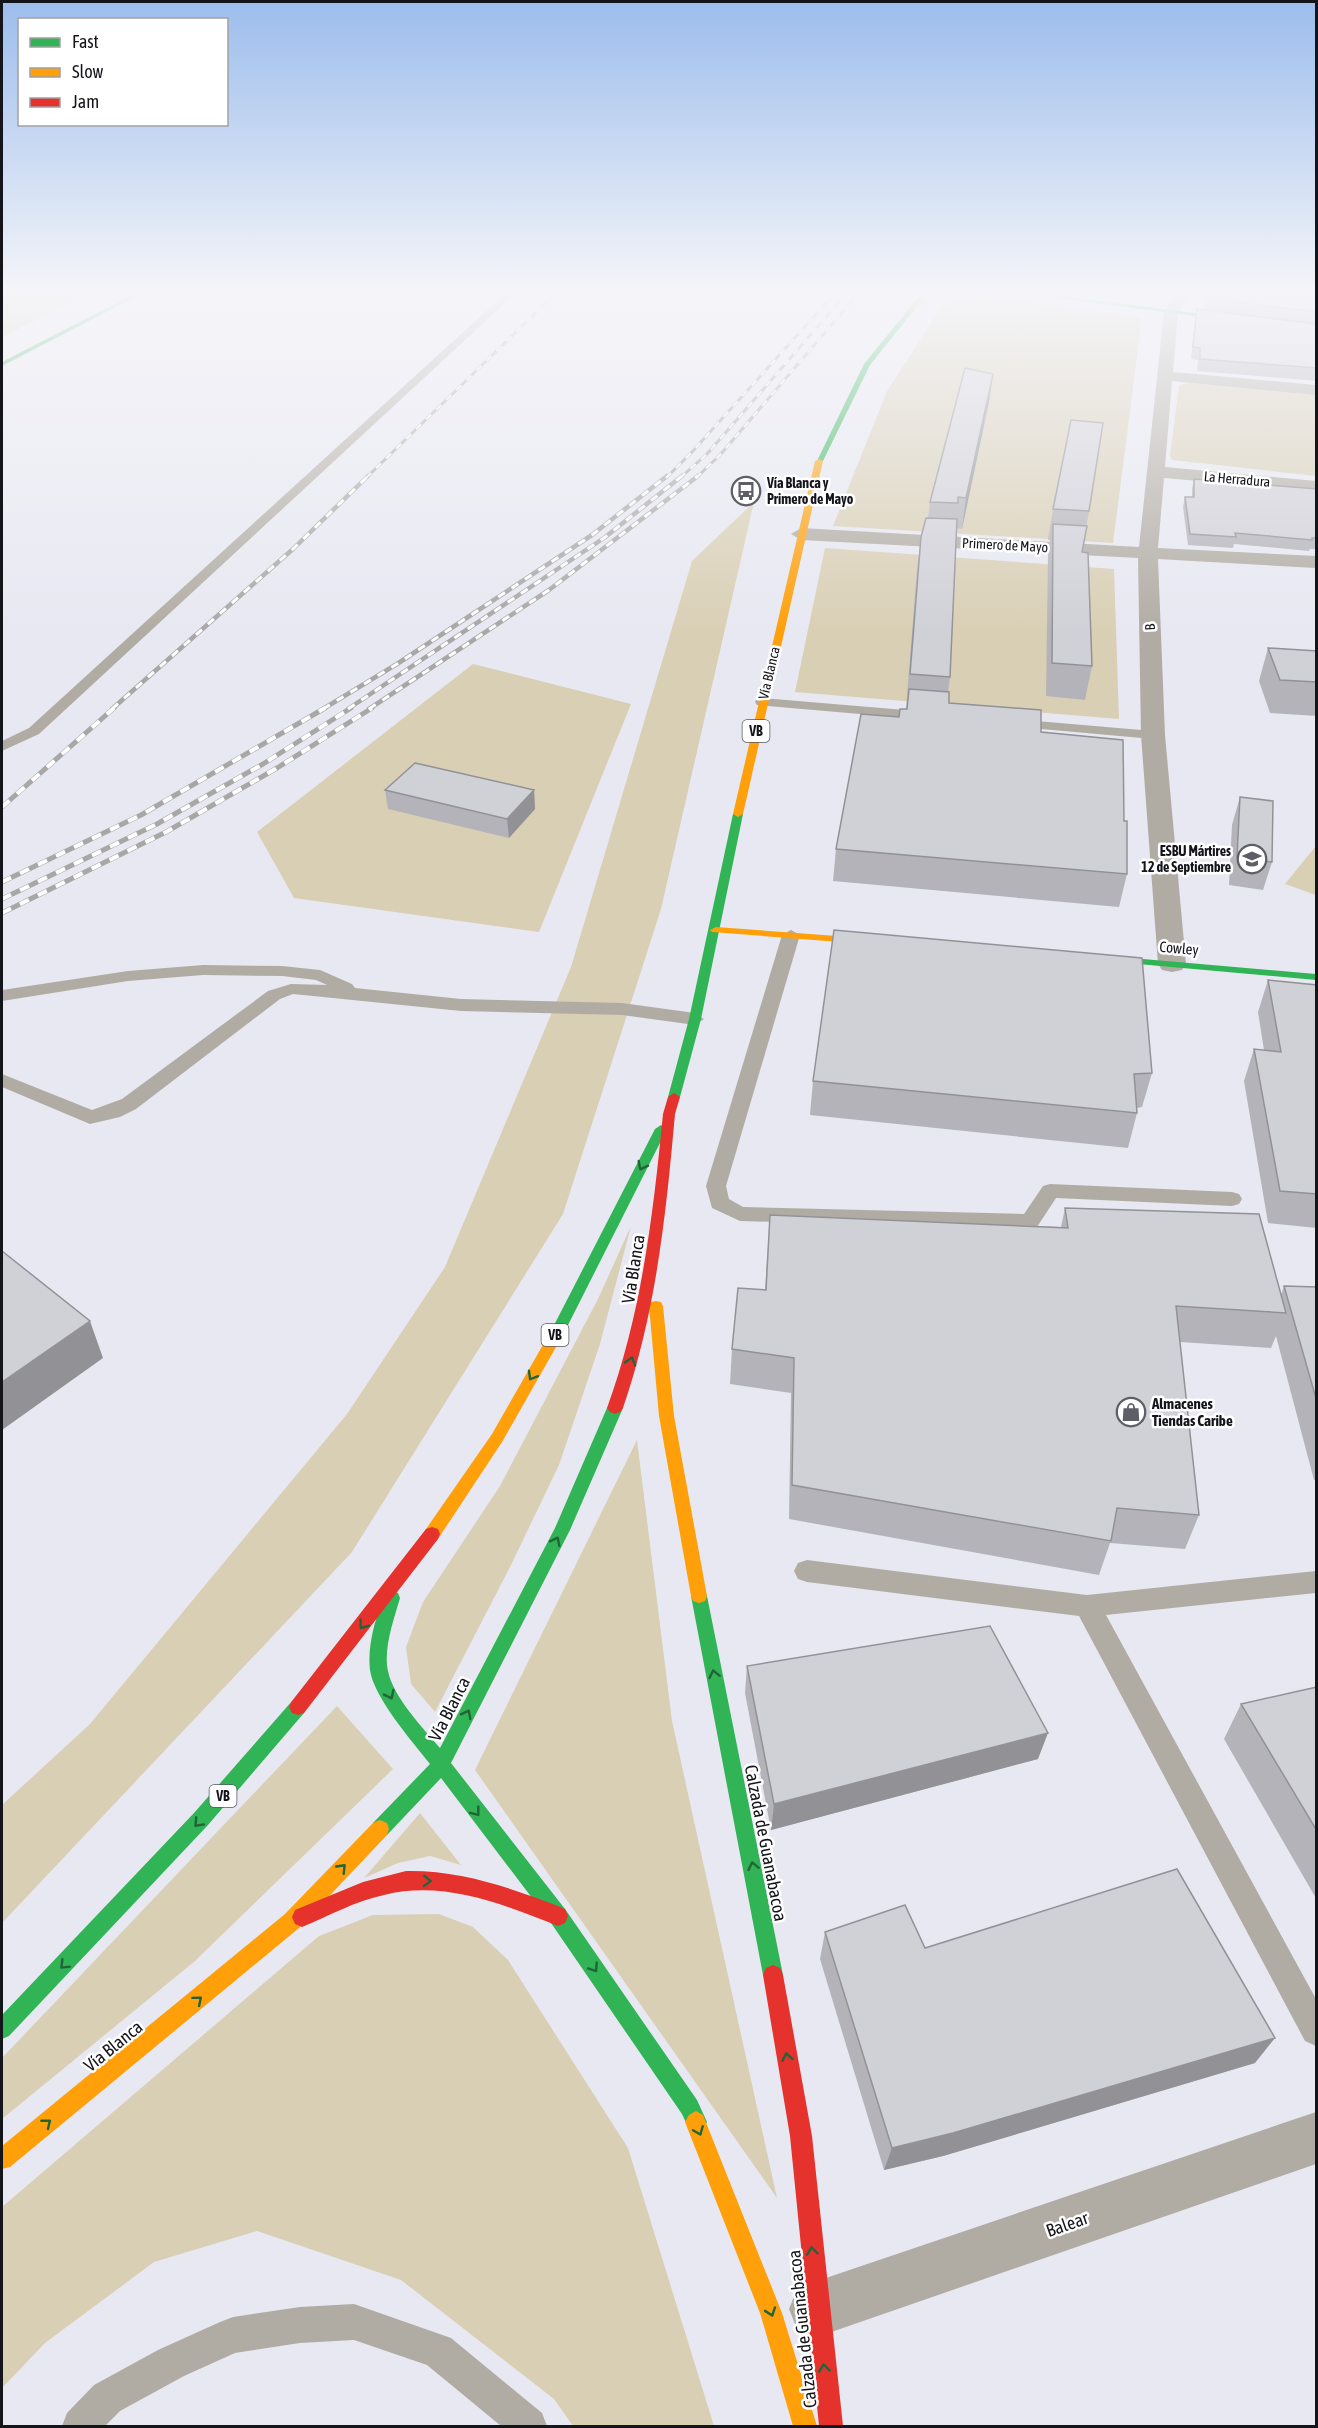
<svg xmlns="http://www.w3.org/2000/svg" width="1318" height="2428" viewBox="0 0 1318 2428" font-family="'Asap Condensed',sans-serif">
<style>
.green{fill:#d9cfb4}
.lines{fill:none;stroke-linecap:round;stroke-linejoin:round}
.lane{fill:#b1aca3;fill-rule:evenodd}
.street{fill:#b1aca3;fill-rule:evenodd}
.fast{fill:#30b455;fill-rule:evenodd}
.slow{fill:#ff9f0a;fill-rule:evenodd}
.jam{fill:#e5322d;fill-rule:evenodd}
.rail-far2-casing{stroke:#a9a7a6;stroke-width:3}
.rail-far1-casing{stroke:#a9a7a6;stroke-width:4.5}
.rail-casing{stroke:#a9a7a6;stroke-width:5}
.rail-far2{stroke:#fff;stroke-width:2;stroke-dasharray:7;stroke-linecap:butt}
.rail-far1{stroke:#fff;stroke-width:3;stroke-dasharray:8;stroke-linecap:butt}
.rail{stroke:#fff;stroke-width:4;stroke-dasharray:10;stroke-linecap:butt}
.wall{fill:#b3b3b9}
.shaded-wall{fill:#929296}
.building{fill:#d0d0d7;stroke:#929296;stroke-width:1.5}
.oneway{stroke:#226438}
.labels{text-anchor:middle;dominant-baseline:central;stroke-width:5;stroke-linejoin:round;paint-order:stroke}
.far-street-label{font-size:14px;fill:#14141b;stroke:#fff}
.far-poi-label{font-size:14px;font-weight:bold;fill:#14141b;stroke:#fff;text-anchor:start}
.shield{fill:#fff;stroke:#5a5a5f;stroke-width:1.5}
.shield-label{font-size:14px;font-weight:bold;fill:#14141b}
.street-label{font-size:15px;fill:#14141b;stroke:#fff}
.poi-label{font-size:15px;font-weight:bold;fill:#14141b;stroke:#fff;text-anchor:start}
.near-street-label{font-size:18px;fill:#14141b;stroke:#fff}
</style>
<rect width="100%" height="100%" fill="#e8e8f2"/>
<path class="green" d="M2,294h87l-87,43z
M962,298h35l145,20 -29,225 -280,-17 54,-135 55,-85z
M1191,382l125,11v83l-144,-16 -2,-4 9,-71z
M754,502l-93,407 -98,305 -211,338 -350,371v-118l88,-81 257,-310 98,-147 126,-300 121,-406z
M825,548l289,21 5,150 -324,-27z
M473,664l158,40 -92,228 -245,-34 -37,-66z
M1315,847l1,1v47l-31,-11z
M631,1226l-31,118 -41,121 -48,100 -76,147 -24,-28 -5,-37 17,-45 77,-116 98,-187z
M637,1440l35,281 105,477 -302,-428z
M337,1706l56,63 -198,192 -193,158v-61z
M420,1813l41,52 -31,-9 -32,7 -34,15z
M439,1914l34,13 35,33 120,188 86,278h-141l-19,-27 -153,-119 -144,-49 -103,31 -109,81 -43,45v-181l317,-271 54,-21z"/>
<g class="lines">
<path class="lane" d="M505,294h10l-476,440 -37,17v-10l27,-13z
M762,698l167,14 7,4 -7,4 -172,-15 -2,-3 2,-3z
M1014,719l139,12 7,4 -7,4 -144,-13 -2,-3z
M791,930l9,5 -74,251 3,13 14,8 281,7 19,-28 7,-2 182,8 7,2 3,5 -3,5 -7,2 -176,-8 -19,29 -7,2 -290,-8 -28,-13 -6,-22 76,-251z
M203,965l79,1 38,4 32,14 3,4 106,11 161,4 73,10 9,6 -9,6 -73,-10 -161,-4 -168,-17 -13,5 -144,110 -16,8 -30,7 -88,-37v-13l90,36 30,-11 146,-108 23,-7 36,1 -11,-5 -34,-4 -79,-1 -75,6 -126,20v-11l126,-19z
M807,1560l280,35 229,-24v22l-210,22 210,384v47l-11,-5 -226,-425 -272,-34 -9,-3 -4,-8 4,-8z
M354,2304l97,34 91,75 5,13h-46l-74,-61 -73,-25 -54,3 -65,10 -51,23 -64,35 -15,15h-43l5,-13 27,-28 64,-35 62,-28 13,-5 67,-10z"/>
<path class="street" d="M1176,294h14l-12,18 -5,60 143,13v10l-144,-14 -7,86 151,14v10l-152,-13 -6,70 158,8v12l-158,-9 7,176 21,229 -4,6 -10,2 -10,-2 -4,-6 -17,-229 -3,-177 -337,-18 -10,-6 10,-6 338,19 25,-235z
M1316,2112v52l-499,173 -20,-8 -8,-20 8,-20 20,-8z"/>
<path class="fast" d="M134,294h7l-139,72v-4z
M921,294h6l-57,71 -47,96 -7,2 48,-99z
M1027,294h15l274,34v4z
M738,811l5,3 -42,205 -21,78 -6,4 -6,-4 21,-78 44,-205z
M1097,955l219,19v6l-223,-20 -2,-2z
M661,1125l6,4 -103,204 -2,4h-10l-2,-4 105,-204z
M615,1402l5,2 3,4 -53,122 -119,233 114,146 132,191 10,22 -4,7 -7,4 -7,-4 -7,-15 -131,-191 -110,-145 -54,57 -7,3 -7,-3 -2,-6 2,-6 57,-59c-18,-23 -56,-66 -60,-94 -3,-25 6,-55 16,-77l6,-2 6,2 2,5c-6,21 -17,51 -12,73 5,26 35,57 52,77l115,-220 52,-120 3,-4z
M699,1589l6,2 2,5 76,379 -3,7 -7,3 -7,-3 -3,-7 -72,-379 2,-5z
M298,1699l6,2 3,6 -3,6 -96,112 -199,211 -7,3v-24l192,-202 98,-112z"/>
<path class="slow" d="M945,294h9l-25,7 -18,10 -5,-1 19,-11z
M819,459l4,2 -80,353 -5,3 -5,-3 82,-353z
M716,927l162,12 6,3 -6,3 -166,-13 -2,-2z
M656,1301l5,1 2,4 11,110 33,180 -2,5 -6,2 -6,-2 -2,-5 -32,-180 -10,-110 2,-4z
M557,1327l5,2 2,4 -62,109 -64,97 -6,2 -6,-2 -2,-5 2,-5 66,-95 60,-105z
M380,1820l7,3 2,6 -2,6 -88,93 -289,239 -8,2v-23l283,-232 88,-91z
M696,2111l7,4 79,198 35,113h-24l-33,-113 -75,-191 4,-7z"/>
<path class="jam" d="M674,1093l6,4 -5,17c-9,101 -19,198 -52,294l-3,4 -5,2 -5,-2 -3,-4c35,-96 46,-193 56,-294l5,-17z
M432,1527l6,2 2,5 -2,5 -134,174 -6,2 -6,-2 -3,-6 3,-6 134,-172z
M406,1871c54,-1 102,16 152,35l7,3 3,7 -3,7 -7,3c-56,-22 -114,-46 -174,-31 -29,6 -55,21 -82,32l-7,-3 -3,-7 3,-7 68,-28z
M773,1965l7,3 3,7 29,161 31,290h-24l-29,-290 -27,-161 3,-7z"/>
<g class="rail-far2-casing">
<path id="rail-far2" d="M366,478l189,-184
M666,478l26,-26 137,-152
M680,478l27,-24 139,-160
M696,478l24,-23 138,-161"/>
</g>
<g class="rail-far1-casing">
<path id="rail-far1" d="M112,709l181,-160 75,-73
M323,709l74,-45 195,-129 75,-59
M348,709l256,-171 78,-62
M369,709l180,-119 149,-114"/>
</g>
<g class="rail-casing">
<path id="rail" d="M2,807l112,-99
M2,882l139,-67 184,-107
M2,899l155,-75 106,-60 88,-56
M2,913l164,-81 111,-64 95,-60"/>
</g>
<use href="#rail-far2" class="rail-far2"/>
<use href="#rail-far1" class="rail-far1"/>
<use href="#rail" class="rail"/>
</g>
<path class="wall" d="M1317,294v87l-120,-10 1,-11 -7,-1 4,-38 2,-12 119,15 -113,-15 2,-11z
M993,374l-4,28 -27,127 -5,-1 -7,149 -2,15 1,11 92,29 83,89 3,53 -8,33 -286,-26 3,-32 63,-132 7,-8 11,-140 4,-32 7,-19 2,-16z
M1194,479l123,10v60h-7l-1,2 -75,-7 -1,4 -45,-3 -5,-38 2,-10h7v-8z
M1053,509l36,2 -7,41 10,114 -7,34 -39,-4 2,-141 2,-15h-2z
M1268,648l49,3v65l-47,-3 -11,-32z
M385,790h149l1,19 -26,29 -121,-29z
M1240,797l32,65 -9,28 -34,-5 3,-60z
M1268,980l49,5v243l-49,-5 -24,-142 10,-32 10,1 -6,-38z
M1152,1073l-10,34 -5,1v5l-9,35 -318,-33 3,-34z
M1065,1208l216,87 3,-9 33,1v193h-3l-38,-144 -5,12 -91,-6 19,173 -14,34 -75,-6 -11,32 -310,-56 2,-126 -61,-9 2,-35 33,-59 5,-75 291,12z
M747,1666l291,93 -267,71 -26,-137z
M1317,1687v213l-93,-161 17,-35z
M825,1932l100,16 330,115 -312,93 -59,14 -64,-211z"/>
<path class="shaded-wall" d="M993,374l-4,28 -27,127 4,-31z
M534,790l1,19 -26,29 -2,-19z
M90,1321l13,37 -101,72v-48z
M1048,1733l-10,26 -267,71 3,-26z
M1275,2038l-20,25 -312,93 -59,14 8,-22z"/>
<path class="building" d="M1208,294h109v18l-112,-14z
M1197,309l120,15v44l-117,-9v-11l-7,-1z
M965,368l28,6 -27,124 -8,-1v6l-28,-1z
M1071,420l32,3 -14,88 -36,-2z
M1194,479l123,10v49h-5v2l-77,-7 1,4 -46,-3 -5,-37h9z
M926,518l31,1 -7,158 -40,-3 11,-137z
M1053,524l34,2 -5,26 6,1 4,113 -40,-3z
M1268,648l49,3v31l-37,-2z
M909,689l40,3v11l92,7v22l82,8 1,81h3v53l-291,-25 25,-135 38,3 1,-8h7z
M415,763l119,27 -27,29 -122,-29z
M1240,797l33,4 -1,61 -35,-5z
M834,930l308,28 10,115 -18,1 3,39 -324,-32z
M1268,980l49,5v209l-37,-3 -26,-142 27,3z
M1065,1208l194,6 27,99 -110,-7 23,209 -82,-7 -6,33 -319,-56 2,-127 -62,-9 6,-61 28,2 4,-75 298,13z
M2,1251l88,70 -88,61z
M1284,1286l33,1v115z
M990,1626l58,107 -274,71 -27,-138z
M1317,1687v144l-76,-127z
M1177,1869l98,169 -322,95 -61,15 -67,-216 80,-27 20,43z"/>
<defs><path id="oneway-chevron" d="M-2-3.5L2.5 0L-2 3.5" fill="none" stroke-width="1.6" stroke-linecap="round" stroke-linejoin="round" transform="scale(1.5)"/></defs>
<g class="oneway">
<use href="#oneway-chevron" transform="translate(642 1166) rotate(117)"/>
<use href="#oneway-chevron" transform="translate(631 1361) rotate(-74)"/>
<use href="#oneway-chevron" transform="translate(532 1376) rotate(120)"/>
<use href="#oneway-chevron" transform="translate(556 1541) rotate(-63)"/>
<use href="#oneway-chevron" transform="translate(363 1625) rotate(127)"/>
<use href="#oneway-chevron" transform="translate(714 1674) rotate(-102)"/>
<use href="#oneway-chevron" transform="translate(390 1695) rotate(64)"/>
<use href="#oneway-chevron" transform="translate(467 1714) rotate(-63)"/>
<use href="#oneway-chevron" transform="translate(476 1812) rotate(52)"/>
<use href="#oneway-chevron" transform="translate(198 1823) rotate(133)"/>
<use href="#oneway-chevron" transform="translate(753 1866) rotate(-102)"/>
<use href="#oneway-chevron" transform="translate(342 1868) rotate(-46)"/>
<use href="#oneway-chevron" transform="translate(427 1881) rotate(2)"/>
<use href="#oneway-chevron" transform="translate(64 1965) rotate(135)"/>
<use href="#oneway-chevron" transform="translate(594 1968) rotate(56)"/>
<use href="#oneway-chevron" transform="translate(198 2000) rotate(-40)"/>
<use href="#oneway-chevron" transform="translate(787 2057) rotate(-100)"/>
<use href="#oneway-chevron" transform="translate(47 2123) rotate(-39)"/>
<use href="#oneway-chevron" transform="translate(699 2131) rotate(68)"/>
<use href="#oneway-chevron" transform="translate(812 2251) rotate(-96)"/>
<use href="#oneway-chevron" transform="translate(771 2312) rotate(71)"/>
<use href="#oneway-chevron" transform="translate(824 2368) rotate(-97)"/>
</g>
<linearGradient id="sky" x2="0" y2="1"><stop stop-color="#9cbdec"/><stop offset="0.46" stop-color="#f5f5f9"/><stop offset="1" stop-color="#f5f5f9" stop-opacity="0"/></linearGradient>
<rect width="1318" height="634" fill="url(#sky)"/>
<defs>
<g id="bus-ring" transform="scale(1.5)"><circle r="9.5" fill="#fff" stroke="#5e5e66" stroke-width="1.5"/><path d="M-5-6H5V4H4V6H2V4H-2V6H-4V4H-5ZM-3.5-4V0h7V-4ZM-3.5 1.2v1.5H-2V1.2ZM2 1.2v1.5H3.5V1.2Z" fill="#5e5e66"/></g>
<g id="school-ring" transform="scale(1.5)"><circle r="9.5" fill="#fff" stroke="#5e5e66" stroke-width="1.5"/><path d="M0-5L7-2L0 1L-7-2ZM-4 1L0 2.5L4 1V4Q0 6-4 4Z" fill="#5e5e66"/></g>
<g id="shop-ring" transform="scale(1.5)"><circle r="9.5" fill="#fff" stroke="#5e5e66" stroke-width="1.5"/><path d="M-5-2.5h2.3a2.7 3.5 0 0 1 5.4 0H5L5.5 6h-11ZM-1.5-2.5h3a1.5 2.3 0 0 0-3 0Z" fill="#5e5e66"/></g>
</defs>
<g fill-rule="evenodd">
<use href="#bus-ring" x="746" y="491"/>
<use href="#school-ring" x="1252" y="859"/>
<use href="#shop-ring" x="1131" y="1412"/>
</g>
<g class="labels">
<g class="far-street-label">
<text transform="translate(1237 479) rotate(5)">La Herradura</text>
<text transform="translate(1005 545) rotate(3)">Primero de Mayo</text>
<text transform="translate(1150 627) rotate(-92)">B</text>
<text transform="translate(769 673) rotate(-77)">Vía Blanca</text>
</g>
<g class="far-poi-label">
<text x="767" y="483">Vía Blanca y<tspan x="767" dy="16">Primero de Mayo</tspan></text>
<text x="1231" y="851" text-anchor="end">ESBU Mártires<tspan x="1231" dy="16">12 de Septiembre</tspan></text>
</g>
<g class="shield">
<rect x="742.5" y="720" width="27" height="22" rx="4.5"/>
<rect x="541.5" y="1324" width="27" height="22" rx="4.5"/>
<rect x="209.5" y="1785" width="27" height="22" rx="4.5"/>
</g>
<g class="shield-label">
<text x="756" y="731">VB</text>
<text x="555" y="1335">VB</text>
<text x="223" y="1796">VB</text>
</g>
<g class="street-label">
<text transform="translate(1179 948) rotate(5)">Cowley</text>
</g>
<g class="poi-label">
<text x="1152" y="1403">Almacenes<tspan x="1152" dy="17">Tiendas Caribe</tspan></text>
</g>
<g class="near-street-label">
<text transform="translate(633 1269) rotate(-81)">Vía Blanca</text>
<text transform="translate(449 1709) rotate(-63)">Vía Blanca</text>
<text transform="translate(766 1843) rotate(79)">Calzada de Guanabacoa</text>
<text transform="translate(113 2046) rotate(-39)">Vía Blanca</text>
<text transform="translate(1067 2224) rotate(-19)">Balear</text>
<text transform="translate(802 2329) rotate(-96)">Calzada de Guanabacoa</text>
</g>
</g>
<rect width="1318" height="2428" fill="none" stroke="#14141b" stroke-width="6"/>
<rect x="18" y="18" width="210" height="108" fill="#ffffff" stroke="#a1a1a4" stroke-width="1.5"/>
<rect x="30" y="38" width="30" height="9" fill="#30b455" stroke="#a1a1a4" stroke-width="1.5"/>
<text x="72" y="48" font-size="18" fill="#14141b">Fast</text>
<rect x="30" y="68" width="30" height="9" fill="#ff9f0a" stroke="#a1a1a4" stroke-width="1.5"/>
<text x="72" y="78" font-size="18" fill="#14141b">Slow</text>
<rect x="30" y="98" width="30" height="9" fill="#e5322d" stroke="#a1a1a4" stroke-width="1.5"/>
<text x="72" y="108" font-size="18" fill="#14141b">Jam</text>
</svg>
